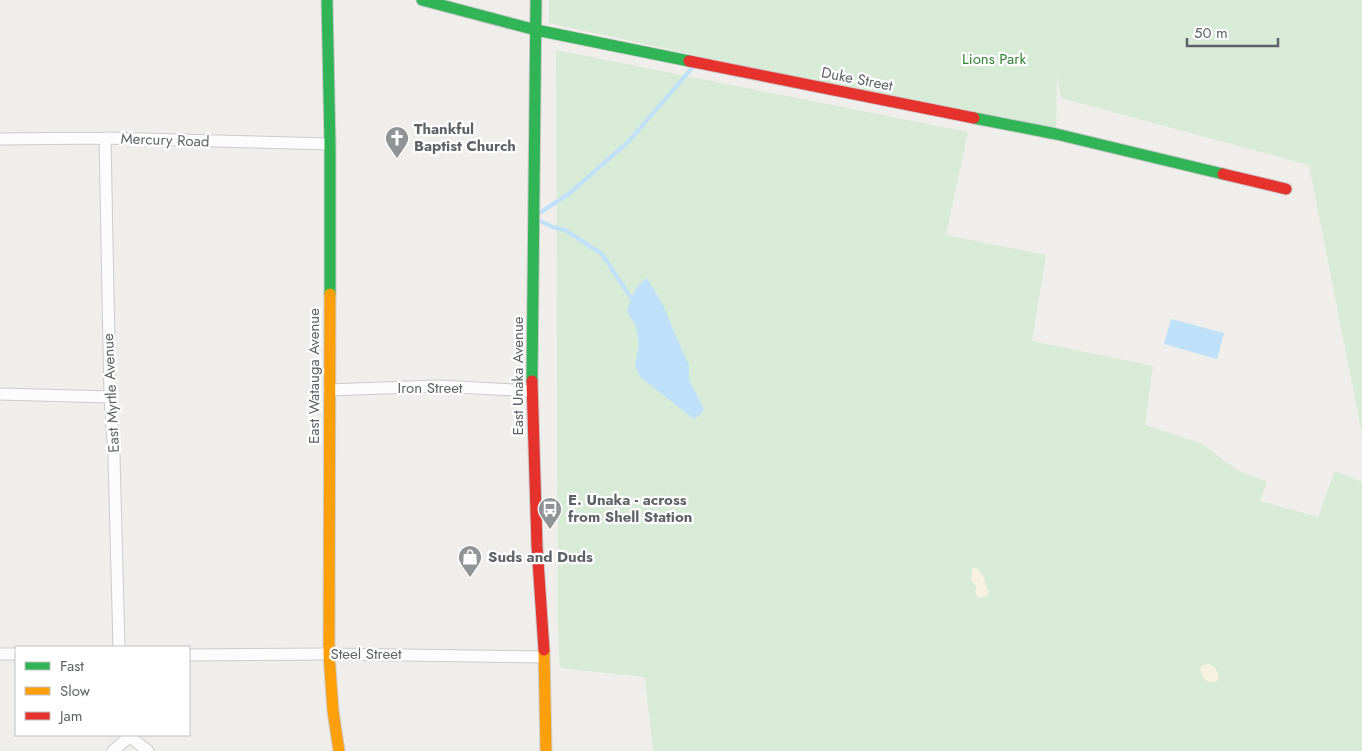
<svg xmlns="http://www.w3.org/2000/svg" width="1362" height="751" viewBox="0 0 1362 751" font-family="Jost,sans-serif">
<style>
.green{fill:#d8ebd6}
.sand{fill:#f6f1e1}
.water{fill:#bfe0f9}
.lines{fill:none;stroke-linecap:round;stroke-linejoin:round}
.stream{stroke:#bfe0f9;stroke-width:4}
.street-casing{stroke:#cbcccc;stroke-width:13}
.fast-casing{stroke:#cacacb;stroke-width:13}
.slow-casing{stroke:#cacacb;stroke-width:13}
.jam-casing{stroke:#cacacb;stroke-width:13}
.street{stroke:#fdfcfc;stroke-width:11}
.fast{stroke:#30b455;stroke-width:11}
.slow{stroke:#ff9f0a;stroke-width:11}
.jam{stroke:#e5322d;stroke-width:11}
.labels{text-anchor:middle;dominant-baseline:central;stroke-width:4.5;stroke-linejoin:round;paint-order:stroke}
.park-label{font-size:15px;fill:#348238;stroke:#fff}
.street-label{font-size:15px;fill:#5f6368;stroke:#fff}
.poi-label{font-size:15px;font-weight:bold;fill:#5f6368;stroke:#fff;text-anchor:start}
</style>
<rect width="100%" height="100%" fill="#efeeea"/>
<path class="green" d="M549,0h813v434l-53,-269 -248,-67 -4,-23 -1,59 -507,-111z
M556,50l412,82 -22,103 100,20 -14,86 121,25 -8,59 57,19 35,26 30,12 -7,19 58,16 17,-46 27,11v269h-709l-8,-74 -85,-9 -2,-40z"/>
<path class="sand" d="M975,568c9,3 9,16 14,23l-2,5 -7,2 -4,-3v-9l-5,-6 1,-11z
M1209,664c8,3 9,8 10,16 -12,6 -16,0 -19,-12l3,-3z"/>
<path class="water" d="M647,278l15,25 27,63v14l15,29 -3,5 -7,5 -54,-42 -5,-11 4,-22 -3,-18 -9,-14c4,-14 7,-25 20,-34z
M1171,319l53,14 -7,26 -53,-15z"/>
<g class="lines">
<path class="stream" d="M538,214l32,-21 59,-52 63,-73
M538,220l15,7 12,3 37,24 29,44"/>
<g class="street-casing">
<path id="street" d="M105,138l5,259 4,59 5,191
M0,139l105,-1 225,6
M329,390l107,-4 96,5
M0,394l110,3
M0,654h16
M189,655l140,-1 215,3
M128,735l20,16
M113,751l16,-14"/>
</g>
<g class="fast-casing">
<path id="fast" d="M327,0l3,144v150
M422,0l114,30 153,31
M974,118l82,16 167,40
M532,381l4,-381"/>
</g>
<g class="slow-casing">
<path id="slow" d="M330,294l-1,360 4,57 6,40
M544,650l2,101"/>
</g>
<g class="jam-casing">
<path id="jam" d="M689,61l285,57
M1223,174l63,15
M532,381l5,165 7,104"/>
</g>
<use href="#street" class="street"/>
<use href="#fast" class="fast"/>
<use href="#slow" class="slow"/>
<use href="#jam" class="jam"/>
</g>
<defs>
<g id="church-pin" transform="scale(1.25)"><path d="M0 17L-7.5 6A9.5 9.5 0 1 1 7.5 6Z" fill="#919496" stroke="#fff"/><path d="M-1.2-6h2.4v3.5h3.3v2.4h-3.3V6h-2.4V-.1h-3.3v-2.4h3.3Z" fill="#fff"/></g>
<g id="bus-pin" transform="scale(1.25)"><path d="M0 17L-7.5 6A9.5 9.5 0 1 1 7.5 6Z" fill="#919496" stroke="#fff"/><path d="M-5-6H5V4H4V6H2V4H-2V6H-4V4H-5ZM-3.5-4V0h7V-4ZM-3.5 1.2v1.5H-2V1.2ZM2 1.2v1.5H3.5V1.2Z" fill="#fff"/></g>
<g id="shop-pin" transform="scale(1.25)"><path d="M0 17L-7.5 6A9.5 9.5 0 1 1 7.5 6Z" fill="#919496" stroke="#fff"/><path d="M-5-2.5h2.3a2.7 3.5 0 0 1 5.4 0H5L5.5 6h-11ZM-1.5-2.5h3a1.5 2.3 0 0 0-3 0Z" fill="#fff"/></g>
</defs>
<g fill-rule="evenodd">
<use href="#church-pin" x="397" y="138"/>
<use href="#bus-pin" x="550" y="509"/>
<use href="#shop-pin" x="470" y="557"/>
</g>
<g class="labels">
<g class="park-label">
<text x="994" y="59">Lions Park</text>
</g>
<g class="street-label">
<text transform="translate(857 79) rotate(11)">Duke Street</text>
<text transform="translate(165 140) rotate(2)">Mercury Road</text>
<text transform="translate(314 376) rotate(-90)">East Watauga Avenue</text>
<text transform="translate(518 376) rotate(-90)">East Unaka Avenue</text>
<text x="430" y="388">Iron Street</text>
<text transform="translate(111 393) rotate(-93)">East Myrtle Avenue</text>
<text x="366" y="654">Steel Street</text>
</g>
<g class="poi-label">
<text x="414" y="129">Thankful<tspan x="414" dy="17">Baptist Church</tspan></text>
<text x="568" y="500">E. Unaka - across<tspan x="568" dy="17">from Shell Station</tspan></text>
<text x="488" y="557">Suds and Duds</text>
</g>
</g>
<rect x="15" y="646" width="175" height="90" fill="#ffffff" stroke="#bfc1c3"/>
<rect x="25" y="662" width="25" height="8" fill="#30b455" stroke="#bfc1c3"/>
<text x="60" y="671" font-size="15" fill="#5f6368">Fast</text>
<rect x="25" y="687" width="25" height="8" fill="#ff9f0a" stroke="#bfc1c3"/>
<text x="60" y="696" font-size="15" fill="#5f6368">Slow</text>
<rect x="25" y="712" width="25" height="8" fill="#e5322d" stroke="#bfc1c3"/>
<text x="60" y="721" font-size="15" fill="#5f6368">Jam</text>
<path d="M1187 38v8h91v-8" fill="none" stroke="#5f6368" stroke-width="2.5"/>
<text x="1194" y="38" font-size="15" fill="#5f6368" stroke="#ffffff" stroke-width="4" paint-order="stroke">50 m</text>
</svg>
